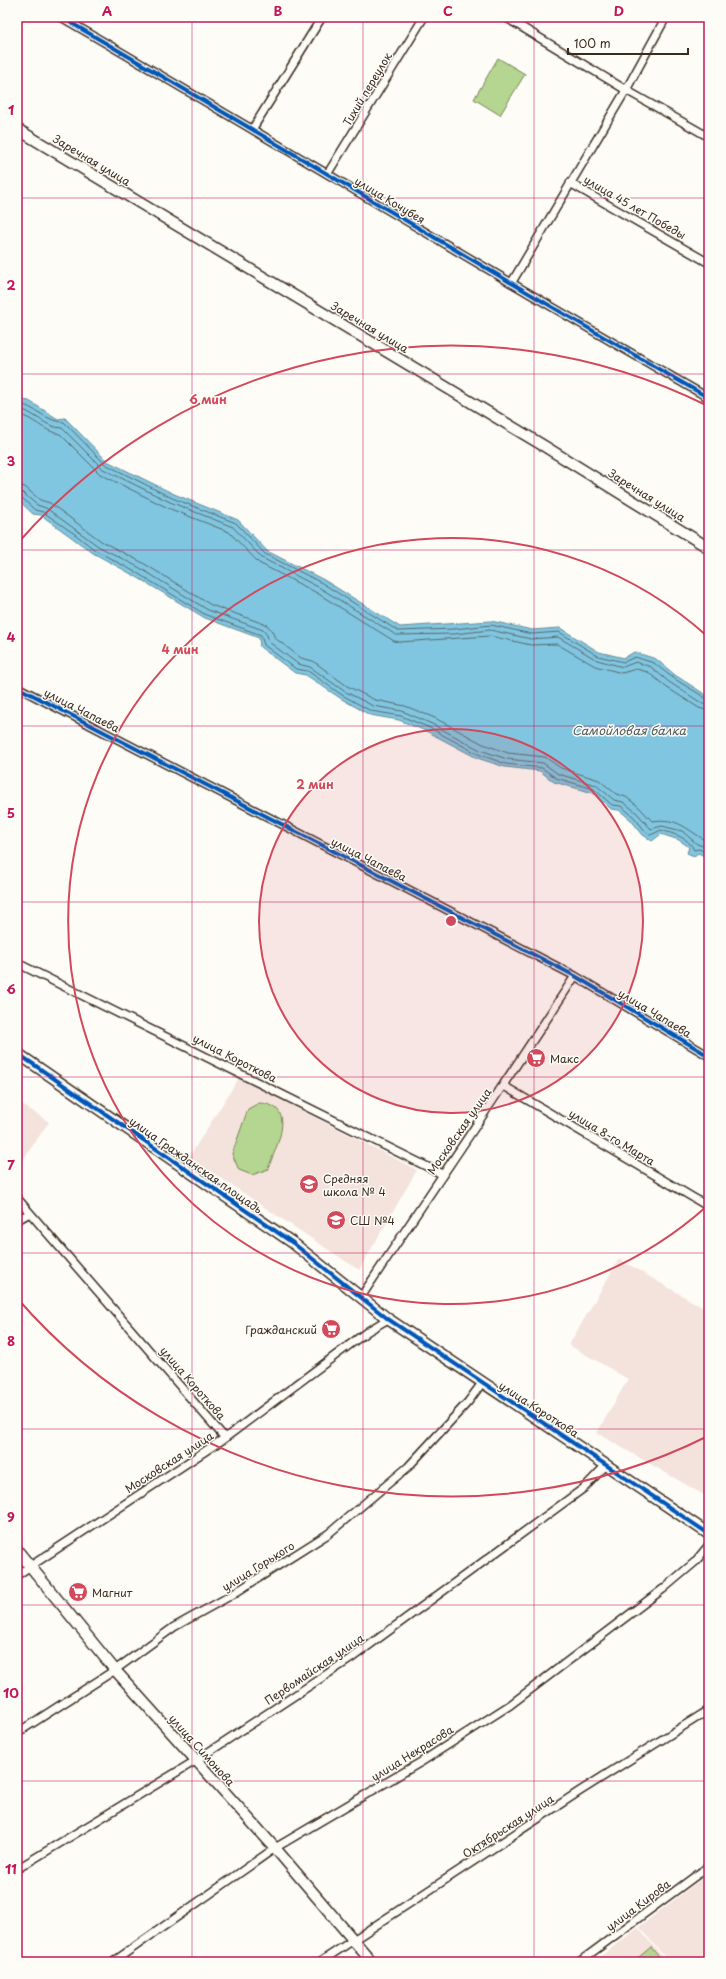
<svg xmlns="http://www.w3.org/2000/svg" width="726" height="1979" viewBox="0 0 726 1979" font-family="'Playpen Sans',sans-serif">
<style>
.built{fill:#f4e2dc}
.green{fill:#b4d690;stroke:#788057}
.water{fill:#80c6e1;stroke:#648893}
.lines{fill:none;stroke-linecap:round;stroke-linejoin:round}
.shore{stroke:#57686c;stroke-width:1}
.street-casing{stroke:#3b2a1e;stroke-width:10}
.secondary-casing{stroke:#3b2a1e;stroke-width:13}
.street{stroke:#fdfcf7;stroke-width:7}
.secondary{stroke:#fdfcf7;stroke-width:10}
.cycleway-casing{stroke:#fdfcf7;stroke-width:6}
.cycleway{stroke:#0057b8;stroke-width:4}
.grid{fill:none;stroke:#c2185b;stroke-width:1;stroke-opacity:0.55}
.ring{fill:none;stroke:#d1495b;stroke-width:2}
.labels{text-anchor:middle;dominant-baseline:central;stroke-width:3;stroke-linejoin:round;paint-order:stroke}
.street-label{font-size:11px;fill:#3b2a1e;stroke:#fdfcf7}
.poi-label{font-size:11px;fill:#3b2a1e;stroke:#fdfcf7;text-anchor:start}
.water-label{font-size:12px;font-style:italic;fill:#505958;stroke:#fdfcf7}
.centre{fill:#d1495b;stroke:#fdfcf7;stroke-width:2}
.ring-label{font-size:12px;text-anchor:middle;font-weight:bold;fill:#d1495b;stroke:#fdfcf7;stroke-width:3;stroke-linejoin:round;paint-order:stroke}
.neatline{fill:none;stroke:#c2185b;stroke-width:1.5}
.grid-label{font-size:13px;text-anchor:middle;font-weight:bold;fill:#c2185b}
</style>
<rect width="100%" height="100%" fill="#fdfcf7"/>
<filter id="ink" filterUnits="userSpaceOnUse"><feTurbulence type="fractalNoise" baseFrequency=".025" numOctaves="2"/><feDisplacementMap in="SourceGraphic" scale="8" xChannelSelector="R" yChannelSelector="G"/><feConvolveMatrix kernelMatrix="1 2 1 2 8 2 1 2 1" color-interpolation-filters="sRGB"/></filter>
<g filter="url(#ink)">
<path class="built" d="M239,1078l178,92 -58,100 -170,-113z
M17,1101l32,21 -32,46z
M619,1259l90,52v187l-112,-65 31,-54 -59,-34z
M709,1873v89h-40l-30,-35z
M638,1928l29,34h-74z"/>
<path class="green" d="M498,58l27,16 -25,41 -26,-16z
M259,1103c40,2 17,43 9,66l-16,6 -13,-5 -7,-16 16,-45z
M651,1947l12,15h-30z"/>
<path class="water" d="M17,399l12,2 29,18 7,-1 42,43 67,33 64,26 29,31 57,29 76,47 91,-6 41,9 28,-2 39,24 25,6 10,-6 22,7 19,16 34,22v161l-11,-5 -4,3 -7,-3 2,-6 -10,-7 -18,-6 -9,7 -9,-6 -13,-16 -11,-9 -8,-1 -18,-16 -39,-11 -14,-11 -35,-4 -28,-9 -49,-26 -29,-12 -29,-5 -30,-17 -34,-23 -11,-2 -35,-26 -1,-9 -54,-20 -70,-42 -42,-23 -52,-38 -8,-1 -16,-15z"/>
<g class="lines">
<path class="shore" d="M17,403c17,3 32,20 47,19l41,42 67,34 64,25 29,31 57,29 76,48 56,-2 37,-4 41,9 27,-2 39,24 26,6 11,-5 19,6 19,15 36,22
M17,408c16,3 29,20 45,20l41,41 67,33 63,25 29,31 58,30 76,47 58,-1 36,-4 41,9 27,-2 39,23 26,7 13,-5 15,5 18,15 34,22 6,1
M17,414c16,3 27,18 43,20l40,40 68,34 61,24 30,31 58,30 77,48 6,1 90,-6 41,9 26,-1 38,22 27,7 14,-4 12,3 18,15 33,21 10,3
M17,485l8,2 15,13 10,3 51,38 42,22 68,42 56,20 5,6 3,7 26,20 12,3 34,25 28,14 30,6 30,12 48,26 25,9 37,4 16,11 38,12 17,14 10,3 13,10 13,14c28,-4 35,10 57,21
M17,491l6,2 14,12 9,3 52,38 42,22 68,42 55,20 4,5 2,7 29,22 12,3 34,24 29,15 29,5 30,13 48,26 27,9 36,4 15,11 38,11 18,15 9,2 13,10 15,17 11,-3 20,5 15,13 12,4
M17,496l4,1 14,13 8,2 33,23 19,15 42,23 69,42 55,20 3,10 32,24 12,2 34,24 29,16 30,5 29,12 48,26 28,10 36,4 14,10 38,11 18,16 9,1 12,10 13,16 5,3 10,-5c12,4 28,7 33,20l5,-1 10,5"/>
<g class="street-casing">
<path id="street" d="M61,17c217,126 431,257 648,381
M505,17l121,73 83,47
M253,128l69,-111
M328,173l96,-156
M570,183l139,80
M512,282l114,-192 40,-73
M17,687l558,289 134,80
M17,963l425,211
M504,1086l205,121
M17,1198l208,240
M17,1220l13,-7
M361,1297c71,-107 144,-213 214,-321
M17,1575l208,-137 143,-107 20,-12
M17,1733l98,-63 59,-43 56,-31 98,-62 80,-67 60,-65 14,-19
M17,1869l178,-108 158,-104 231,-169 23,-24
M113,1962l162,-114 146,-86 89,-57 153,-116 32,-27 14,-17
M320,1962l260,-171 129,-81
M579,1962l130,-96"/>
</g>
<g class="secondary-casing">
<path id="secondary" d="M17,129l527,317 165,102
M17,1053l276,190 95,76 321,215
M17,1550l98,120 160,178 97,114"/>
</g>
<use href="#street" class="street"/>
<use href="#secondary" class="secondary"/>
<g class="cycleway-casing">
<path id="cycleway" d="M61,17c217,126 431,257 648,381
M17,687l558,289 134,80
M17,1053l276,190 95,76 321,215"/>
</g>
<use href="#cycleway" class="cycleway"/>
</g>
</g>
<path class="grid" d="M192,17v1945M363,17v1945M534,17v1945M17,198h692M17,374h692M17,550h692M17,726h692M17,902h692M17,1077h692M17,1253h692M17,1429h692M17,1605h692M17,1781h692"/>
<circle cx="451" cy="921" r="192" fill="#d1495b" fill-opacity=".12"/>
<g class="ring">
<circle cx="451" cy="921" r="192"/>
<path d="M707 1206A383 383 0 1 1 707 636"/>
<path d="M708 1436A575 575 0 0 1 17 1298M17 544A575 575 0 0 1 708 406"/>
</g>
<defs>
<g id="supermarket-disc" transform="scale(1)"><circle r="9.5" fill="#d1495b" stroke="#fdfcf7"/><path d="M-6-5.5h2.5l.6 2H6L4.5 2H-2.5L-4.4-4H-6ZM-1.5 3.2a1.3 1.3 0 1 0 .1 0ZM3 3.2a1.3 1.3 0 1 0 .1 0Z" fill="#fff"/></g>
<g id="school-disc" transform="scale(1)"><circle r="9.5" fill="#d1495b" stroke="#fdfcf7"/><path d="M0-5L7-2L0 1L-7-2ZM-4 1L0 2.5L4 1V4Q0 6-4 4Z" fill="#fff"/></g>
</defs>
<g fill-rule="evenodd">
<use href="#supermarket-disc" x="536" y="1058"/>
<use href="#school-disc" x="309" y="1184"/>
<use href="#school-disc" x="336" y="1220"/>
<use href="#supermarket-disc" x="331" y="1329"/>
<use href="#supermarket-disc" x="78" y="1592"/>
</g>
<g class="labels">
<g class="street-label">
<text transform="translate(367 89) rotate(-59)">Тихий переулок</text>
<text transform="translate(92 160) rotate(31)">Заречная улица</text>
<text transform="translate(390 200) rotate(31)">улица Кочубея</text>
<text transform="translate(635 207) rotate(30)">улица 45 лет Победы</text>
<text transform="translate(370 327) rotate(31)">Заречная улица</text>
<text transform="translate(647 495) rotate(32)">Заречная улица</text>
<text transform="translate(82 710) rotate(27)">улица Чапаева</text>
<text transform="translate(369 859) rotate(27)">улица Чапаева</text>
<text transform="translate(655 1013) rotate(31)">улица Чапаева</text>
<text transform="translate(235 1058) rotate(27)">улица Короткова</text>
<text transform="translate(459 1131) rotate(-55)">Московская улица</text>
<text transform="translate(612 1137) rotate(31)">улица 8-го Марта</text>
<text transform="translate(196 1165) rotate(35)">улица Гражданская площадь</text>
<text transform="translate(193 1383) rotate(49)">улица Короткова</text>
<text transform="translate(539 1409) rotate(33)">улица Короткова</text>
<text transform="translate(169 1462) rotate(-33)">Московская улица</text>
<text transform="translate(258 1566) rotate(-32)">улица Горького</text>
<text transform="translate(314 1669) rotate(-34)">Первомайская улица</text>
<text transform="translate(202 1750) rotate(48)">улица Симонова</text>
<text transform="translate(412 1753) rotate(-32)">улица Некрасова</text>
<text transform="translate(508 1826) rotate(-33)">Октябрьская улица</text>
<text transform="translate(638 1905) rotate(-37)">улица Кирова</text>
</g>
<g class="poi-label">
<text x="550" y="1058">Макс</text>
<text x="323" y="1178">Средняя<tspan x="323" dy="13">школа № 4</tspan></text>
<text x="350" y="1220">СШ №4</text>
<text x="317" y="1329" text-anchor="end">Гражданский</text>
<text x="92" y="1592">Магнит</text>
</g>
<g class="water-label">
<text x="629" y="730">Самойловая балка</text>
</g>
</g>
<circle cx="451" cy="921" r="6" class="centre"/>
<g class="ring-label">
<text x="208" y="404">6 мин</text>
<text x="180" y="654">4 мин</text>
<text x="315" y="789">2 мин</text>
</g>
<rect width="726" height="1979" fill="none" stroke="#fdfcf7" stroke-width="44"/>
<path d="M568 48v6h120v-6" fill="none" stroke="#3b2a1e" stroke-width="2"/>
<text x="574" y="48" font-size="12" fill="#3b2a1e" stroke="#fdfcf7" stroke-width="3" paint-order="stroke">100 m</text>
<rect x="22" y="22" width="682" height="1935" class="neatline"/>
<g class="grid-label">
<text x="107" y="16">A</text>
<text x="278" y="16">B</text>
<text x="448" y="16">C</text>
<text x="619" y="16">D</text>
<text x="11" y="115">1</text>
<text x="11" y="290">2</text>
<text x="11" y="466">3</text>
<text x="11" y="642">4</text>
<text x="11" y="818">5</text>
<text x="11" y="994">6</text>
<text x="11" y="1170">7</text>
<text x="11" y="1346">8</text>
<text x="11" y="1522">9</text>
<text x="11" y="1698">10</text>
<text x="11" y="1874">11</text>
</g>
</svg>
